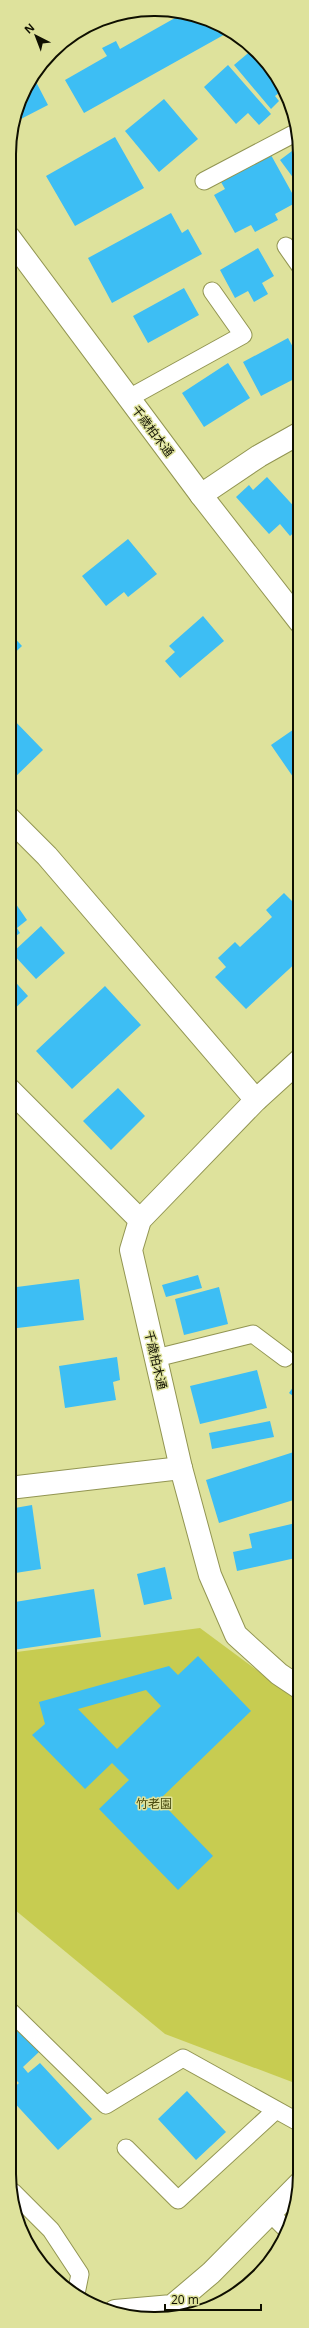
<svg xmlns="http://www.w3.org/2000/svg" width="309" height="2328" viewBox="0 0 309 2328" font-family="'Open Sans','Noto Sans JP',sans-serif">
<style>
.green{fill:#c7cc51}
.building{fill:#3dbef4;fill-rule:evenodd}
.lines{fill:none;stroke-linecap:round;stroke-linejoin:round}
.lane-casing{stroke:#929552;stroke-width:19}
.street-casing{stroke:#929552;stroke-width:24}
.secondary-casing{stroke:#929552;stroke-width:24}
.lane{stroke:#fff;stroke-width:17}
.street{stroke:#fff;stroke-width:22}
.secondary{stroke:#fff;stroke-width:22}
.labels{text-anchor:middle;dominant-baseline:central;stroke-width:3;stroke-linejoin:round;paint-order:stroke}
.street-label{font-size:12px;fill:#0f0f00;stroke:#dee29c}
.park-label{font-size:12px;fill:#4a4c10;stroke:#dee29c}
.rim{fill:none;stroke:#0f0f00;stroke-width:2}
</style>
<rect width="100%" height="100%" fill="#dee29c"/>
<path class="green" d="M200,1628l100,74v383l-135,-51 -156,-129v-252z"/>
<path class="building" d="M182,14l37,10 10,8 -145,81 -19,-33 42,-24 -5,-8 14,-7 4,8z
M253,49l30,41 -8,6 4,5 -8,8 -37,-44z
M228,65l43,49 -12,11 -11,-12 -12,11 -32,-37z
M34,78l14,27 -33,17 9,-32z
M164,99l34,40 -39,33 -34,-41z
M115,137l29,51 -69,38 -29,-50z
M300,145v42l-20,-27z
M271,155l26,47 -22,12 3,6 -23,12 -4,-7 -16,8 -21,-38 11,-6 -4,-7z
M171,213l11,20 6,-4 14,25 -90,49 -24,-45z
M258,248l16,28 -12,7 6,11 -14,8 -6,-11 -13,7 -15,-28z
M184,288l15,27 -51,28 -15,-27z
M288,338l12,22v16l-39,20 -18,-34z
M228,363l22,35 -46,29 -22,-34z
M267,477l33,36v14l-10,9 -10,-12 -11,10 -33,-37 13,-12 4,5z
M128,539l29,35 -29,23 -4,-5 -18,14 -24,-30z
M9,571l7,7 -7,7z
M203,616l21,25 -44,37 -15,-17 10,-9 -6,-6z
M9,632l13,14 -13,12z
M9,715l34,35 -32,31 -2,-3z
M300,725v62l-29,-42z
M284,893l9,9 7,-7v64l-54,50 -31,-32 11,-10 -8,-9 17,-16 5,5 32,-30 -6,-7z
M9,894l18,26 -10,8 3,5 -11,8z
M41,926l24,27 -29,26 -24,-26z
M9,975l19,21 -19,18z
M105,986l36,39 -69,64 -36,-38z
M118,1088l27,28 -34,34 -28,-29z
M198,1275l4,13 -36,9 -4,-12z
M79,1279l5,41 -75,9v-41z
M219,1287l9,37 -44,11 -9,-36z
M117,1357l3,23 -7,2 3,18 -51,8 -6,-42z
M257,1370l10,38 -67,16 -10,-38z
M300,1377v24l-11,-8z
M270,1421l4,16 -62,12 -3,-16z
M300,1450v48l-81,25 -13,-43z
M32,1505l9,64 -32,5v-65z
M300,1522v35l-63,14 -4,-19 19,-4 -3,-14z
M165,1567l7,32 -28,6 -7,-31z
M94,1589l7,48 -88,13 -4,-24v-23z
M198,1656l53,55 -92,89 54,56 -35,34 -79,-81 30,-29 -17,-17 -27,26 -53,-54 13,-11 -6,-22 130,-36 9,9zM146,1690l15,16 -44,43 -39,-40z
M9,2018l31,33 -17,16 5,6 12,-10 52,56 -34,31 -49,-53v-5l10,-9 -7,-7 -3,3z
M187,2091l39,41 -30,28 -38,-41z"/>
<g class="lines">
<g class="lane-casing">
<path id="lane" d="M204,181l93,-49
M286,246l14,20
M129,398l114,-63 -31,-44
M156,1358l97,-24 32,24
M9,2010l97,95 77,-47 117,65
M126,2148l52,52 98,-90
M13,2192l38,38 29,44 -4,20
M270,2213l17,17"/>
</g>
<g class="street-casing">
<path id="street" d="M201,495l58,-39 41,-23
M9,818l38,38 209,244
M9,1089l131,131
M9,1488l172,-20
M115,2311l57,-5 39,-33 89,-90"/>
</g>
<g class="secondary-casing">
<path id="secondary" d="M9,237l192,258 99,127
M300,1688l-21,-14 -43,-39 -26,-60 -29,-107 -50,-218 9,-30 116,-120 44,-40"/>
</g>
<use href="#lane" class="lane"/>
<use href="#street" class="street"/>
<use href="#secondary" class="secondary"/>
</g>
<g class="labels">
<g class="street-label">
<text transform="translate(153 431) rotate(53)">千歳柏木通</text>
<text transform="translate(156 1360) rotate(77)">千歳柏木通</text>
</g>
<g class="park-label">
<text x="154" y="1803">竹老園</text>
</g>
</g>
<path d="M0 0H309V2328H0ZM154 16H155A138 138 0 0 1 293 154V2174A138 138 0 0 1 155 2312H154A138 138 0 0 1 16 2174V154A138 138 0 0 1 154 16Z" fill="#dee29c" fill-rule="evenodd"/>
<path class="rim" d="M154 16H155A138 138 0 0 1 293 154V2174A138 138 0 0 1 155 2312H154A138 138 0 0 1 16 2174V154A138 138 0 0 1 154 16Z"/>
<g transform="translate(36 36) rotate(318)" stroke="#dee29c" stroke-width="3" paint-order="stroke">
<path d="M0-3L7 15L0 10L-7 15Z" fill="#0f0f00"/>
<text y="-6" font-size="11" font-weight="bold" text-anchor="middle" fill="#0f0f00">N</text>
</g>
<path d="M165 2304v6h96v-6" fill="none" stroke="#0f0f00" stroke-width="2"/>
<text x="171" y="2304" font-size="12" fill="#0f0f00" stroke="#dee29c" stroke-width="3" paint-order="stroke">20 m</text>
</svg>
